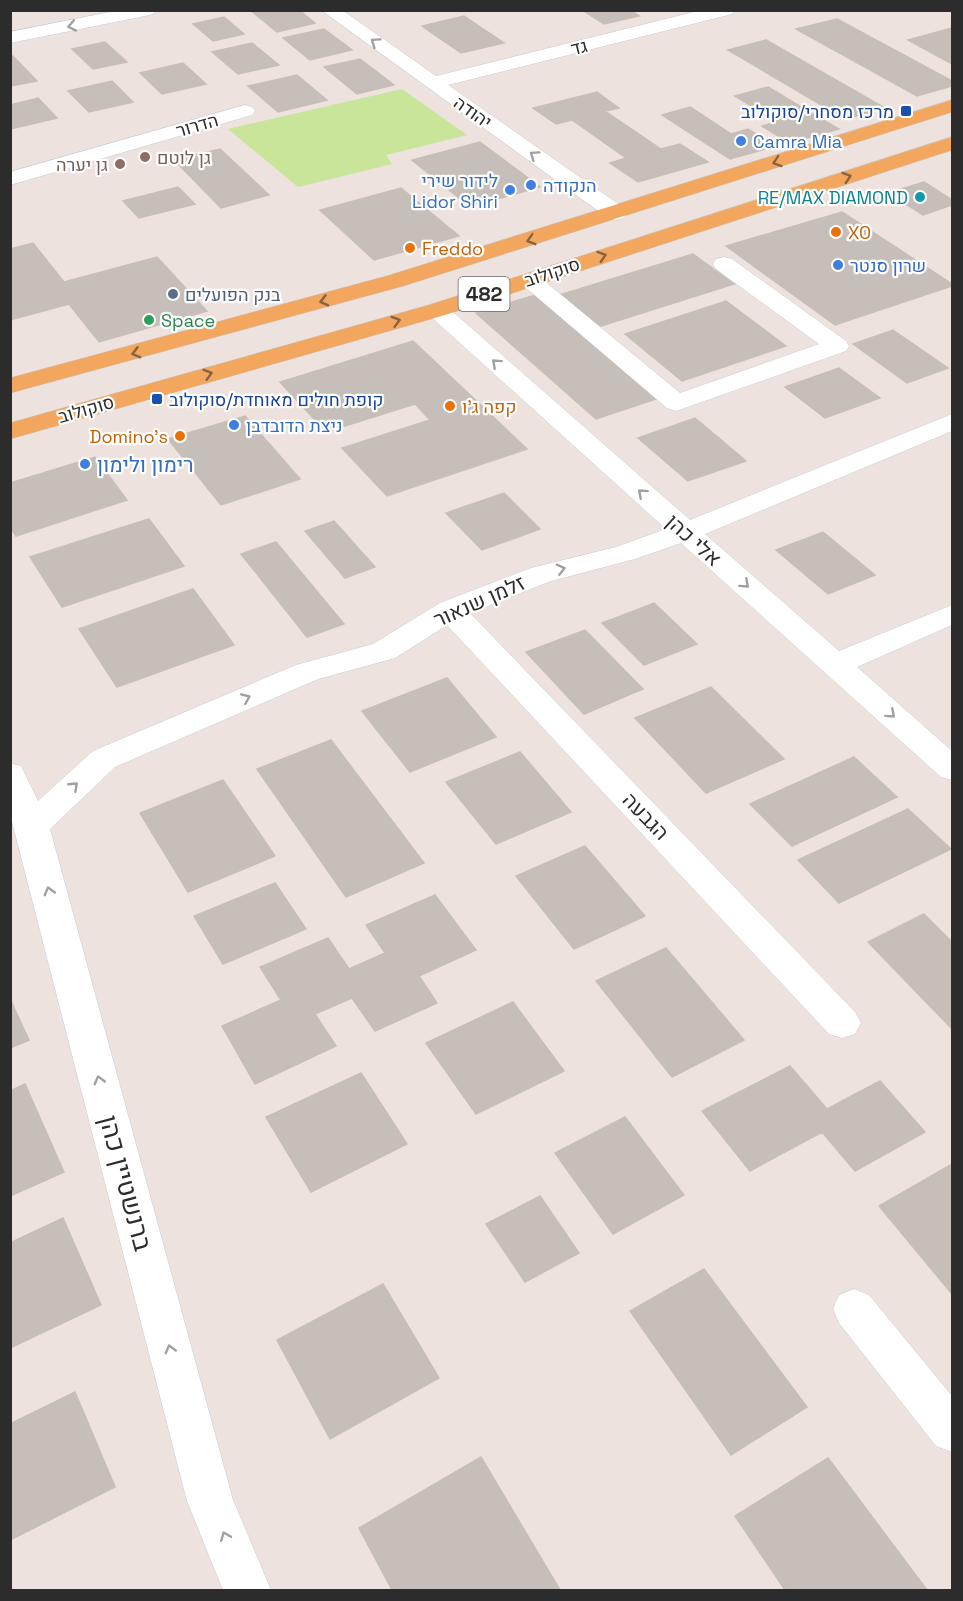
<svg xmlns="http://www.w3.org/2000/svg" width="963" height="1601" viewBox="0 0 963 1601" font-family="'Space Grotesk',Heebo,sans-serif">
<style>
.green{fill:#c8e59a}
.building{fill:#c6beb9;stroke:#c9beb7;stroke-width:1.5}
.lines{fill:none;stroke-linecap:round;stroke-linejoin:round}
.minor-casing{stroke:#c6cdd5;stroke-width:1}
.major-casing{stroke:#c4c4c4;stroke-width:1}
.minor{fill:#fff;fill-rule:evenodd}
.major{fill:#f3a65d;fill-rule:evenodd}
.oneway{stroke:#a0a0a0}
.oneway2{stroke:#866342}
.transit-dot{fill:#1a4fb4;stroke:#fff;stroke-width:2}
.shop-dot{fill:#3f7fe0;stroke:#fff;stroke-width:2}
.education-dot{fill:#8d6e63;stroke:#fff;stroke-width:2}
.culture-dot{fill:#0f9aa8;stroke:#fff;stroke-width:2}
.food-dot{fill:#e8710a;stroke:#fff;stroke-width:2}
.service-dot{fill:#5c6f8a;stroke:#fff;stroke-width:2}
.leisure-dot{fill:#2e9e5b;stroke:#fff;stroke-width:2}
.labels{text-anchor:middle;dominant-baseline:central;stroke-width:4.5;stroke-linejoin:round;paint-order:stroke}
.far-street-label{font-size:18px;fill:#2c2c2c;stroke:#fff}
.far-transit-label{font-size:18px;fill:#164399;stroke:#fff;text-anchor:end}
.far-shop-label{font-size:18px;fill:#366cbe;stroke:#fff;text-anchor:start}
.far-education-label{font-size:18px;fill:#785e54;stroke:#fff;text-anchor:start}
.far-culture-label{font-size:18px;fill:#0d838f;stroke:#fff;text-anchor:end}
.far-food-label{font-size:18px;fill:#c56008;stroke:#fff;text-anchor:start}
.far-service-label{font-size:18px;fill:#4e5e75;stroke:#fff;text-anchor:start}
.far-leisure-label{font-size:18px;fill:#27864d;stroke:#fff;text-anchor:start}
.shield{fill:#fff;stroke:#6b6b6b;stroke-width:1.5}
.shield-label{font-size:20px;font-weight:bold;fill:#2c2c2c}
.shop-label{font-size:21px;fill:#366cbe;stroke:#fff;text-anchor:start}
.street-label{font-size:21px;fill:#2c2c2c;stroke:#fff}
.near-street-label{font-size:26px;fill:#2c2c2c;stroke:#fff}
</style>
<rect width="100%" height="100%" fill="#ede2de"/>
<path class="green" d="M402,89l65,46 -81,20 6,9 -94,23 -70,-58z"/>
<path class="building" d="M250,10h49l16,13 -38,9z
M582,10h48l9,6 -35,8z
M464,16l40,27 -43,10 -39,-27z
M224,17l20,17 -31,7 -20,-17z
M837,19l115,62v5l-35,10 -121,-67z
M952,28v36l-44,-24z
M324,29l28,21 -42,10 -27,-22z
M766,40l119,68 -40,11 -117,-69z
M105,42l22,20 -34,7 -21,-20z
M252,43l27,22 -41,9 -26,-22z
M13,56l24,25 -27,5v-29z
M360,59l34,26 -37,9 -33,-27z
M183,63l23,21 -44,10 -22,-21z
M297,75l30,25 -49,12 -30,-26z
M112,81l21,21 -44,10 -21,-21z
M768,87l43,26 28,16 -50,14 -27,-17 15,-4 -42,-26z
M597,92l22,16 -14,3 56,38 19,-5 28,18 -70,20 -28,-19 16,-5 -54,-38 -16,4 -23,-16z
M38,98l19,20 -47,11v-24z
M690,107l41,27 17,-5 28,17 -46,13 -68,-44z
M480,142l60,45 -70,20 -58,-47z
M220,149l49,46 -48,13 -47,-48z
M924,182l28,18v5l-29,10 -35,-22z
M178,187l17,17 -56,14 -16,-17z
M401,188l58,48 -85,24 -54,-50z
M842,212l110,72v2l-117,39 -109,-79z
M33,243l31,39 93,-25 50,54 -108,31 -30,-38 -59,16v-71z
M693,254l41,30 -139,44 -39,-32z
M535,295l124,103 -63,21 -120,-106z
M726,301l60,45 -104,35 -57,-47z
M893,330l55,38 -41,15 -54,-39z
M413,341l114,108 -140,47 -45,-48 88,-28 -15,-16 -89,28 -46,-50z
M839,368l41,30 -55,20 -40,-31z
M245,416l55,63 -79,26 -53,-66z
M695,418l51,43 -58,20 -50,-43z
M95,457l32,43 -111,36 -6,-9v-44z
M504,493l36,36 -58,21 -36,-37z
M149,519l35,47 -122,41 -32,-50z
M334,521l41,46 -30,11 -40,-47z
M823,532l52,43 -47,19 -52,-44z
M276,542l68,82 -37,13 -66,-83z
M193,589l41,56 -117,42 -38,-58z
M654,603l43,41 -53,21 -42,-42z
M585,630l58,59 -59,25 -58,-62z
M447,678l49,59 -86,35 -48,-61z
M711,687l73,72 -78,34 -71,-75z
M331,740l93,123 -78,34 -89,-128z
M520,752l51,60 -75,32 -50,-62z
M854,757l43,40 -105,49 -42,-42z
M223,780l52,76 -87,36 -48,-79z
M908,809l43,40 -112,54 -41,-43z
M585,846l60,70 -71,33 -58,-73z
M275,883l31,46 -83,35 -29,-48z
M435,895l41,55 -57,26 18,27 -62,28 -23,-33 -37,16 21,32 -81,38 -33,-58 59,-26 -21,-33 68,-29 21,31 36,-16 -19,-28z
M924,914l28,28v87l-84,-87z
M666,948l78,92 -72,37 -76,-96z
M10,999l19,41 -19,8z
M513,1002l51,69 -88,43 -50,-71z
M790,1066l37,43 53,-28 45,51 -70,39 -33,-39 -72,39 -48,-60z
M361,1073l46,71 -96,48 -45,-75z
M25,1084l39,88 -54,24v-105z
M625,1117l59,78 -71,39 -58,-81z
M952,1164v130l-73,-88z
M540,1196l39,57 -54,29 -39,-58z
M63,1218l38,87 -91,43v-105z
M704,1269l103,138 -76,48 -101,-144z
M383,1284l56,94 -109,61 -53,-99z
M75,1392l40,95 -105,53v-116z
M481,1457l79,133h-168l-33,-62z
M828,1458l99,132h-142l-50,-74z"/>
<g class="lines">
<g class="minor-casing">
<path id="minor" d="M120,10h39l-9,5 -140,28v-11z
M321,10h21l94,66 266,-66h33l-3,4 -284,71 176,123 3,5 -3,5 -8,2 -8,-2z
M245,105l7,2 3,4 -3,4 -242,70v-13z
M724,257l8,2 114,82 3,5 -3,5 -170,60 -9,-3 -150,-128 4,-5 8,-2 8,2 143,118 139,-49 -103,-75 -3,-5 3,-5z
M437,303l8,2 245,215 262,-106v17l-247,103 134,117 113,-46v20l-95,42 95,84v29l-11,-3 -260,-234 -46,16 -84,22 -81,32 385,399 6,11 -6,11 -13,4 -13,-4 -382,-409 -52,33 -77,21 -203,88 -65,62 183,671 38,90h-48l-36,-89 -177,-687v-51l11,3 17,35 55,-50 203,-86 77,-21 67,-41 91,-35 85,-21 50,-18 -237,-214 -4,-5 4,-5z
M854,1289l15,6 83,101v56l-16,-6 -97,-123 -6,-14 6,-14z"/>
</g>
<g class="major-casing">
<path id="major" d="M952,100v12l-549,174 -393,107v-15l377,-102z
M952,137v13l-507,165 -435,124v-16l419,-118z"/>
</g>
<use href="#minor" class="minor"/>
<use href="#major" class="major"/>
</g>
<defs><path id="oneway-chevron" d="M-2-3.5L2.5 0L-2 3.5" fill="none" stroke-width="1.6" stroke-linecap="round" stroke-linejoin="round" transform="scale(1.5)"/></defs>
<g class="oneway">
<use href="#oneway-chevron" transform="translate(72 26) rotate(169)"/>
<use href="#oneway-chevron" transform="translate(375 42) rotate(-145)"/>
<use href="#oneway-chevron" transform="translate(534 155) rotate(-145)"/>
<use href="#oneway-chevron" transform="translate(496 363) rotate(-138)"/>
<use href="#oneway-chevron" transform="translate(642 493) rotate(-138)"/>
<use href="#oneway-chevron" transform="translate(561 569) rotate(-14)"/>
<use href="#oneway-chevron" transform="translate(745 584) rotate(42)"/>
<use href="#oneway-chevron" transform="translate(246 698) rotate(-23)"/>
<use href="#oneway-chevron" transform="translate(891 714) rotate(42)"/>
<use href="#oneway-chevron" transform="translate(74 786) rotate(-43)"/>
<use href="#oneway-chevron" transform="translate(49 891) rotate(-105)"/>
<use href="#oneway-chevron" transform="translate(99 1080) rotate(-105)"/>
<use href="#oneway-chevron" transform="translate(170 1349) rotate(-105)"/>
<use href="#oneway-chevron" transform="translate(225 1536) rotate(-112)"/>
</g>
<g class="oneway2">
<use href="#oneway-chevron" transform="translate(777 162) rotate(162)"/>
<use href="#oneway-chevron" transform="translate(847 177) rotate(-18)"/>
<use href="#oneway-chevron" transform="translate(531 240) rotate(163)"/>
<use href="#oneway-chevron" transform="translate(602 256) rotate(-18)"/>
<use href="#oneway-chevron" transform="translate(324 301) rotate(165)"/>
<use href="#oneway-chevron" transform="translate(396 321) rotate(-16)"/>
<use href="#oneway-chevron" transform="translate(136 353) rotate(165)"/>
<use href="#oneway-chevron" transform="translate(208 374) rotate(-16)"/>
</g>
<g class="transit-dot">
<rect x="900" y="105" width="12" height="12" rx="3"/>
<rect x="151" y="393" width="12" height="12" rx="3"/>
</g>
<g class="shop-dot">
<circle cx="741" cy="141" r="6"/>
<circle cx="531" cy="185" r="6"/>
<circle cx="510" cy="190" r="6"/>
<circle cx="838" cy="265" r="6"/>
<circle cx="234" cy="425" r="6"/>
<circle cx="85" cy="464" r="6"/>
</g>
<g class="education-dot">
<circle cx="145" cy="157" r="6"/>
<circle cx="120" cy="164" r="6"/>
</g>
<circle class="culture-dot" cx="920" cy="197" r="6"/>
<g class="food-dot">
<circle cx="836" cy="232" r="6"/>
<circle cx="410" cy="248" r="6"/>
<circle cx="450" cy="406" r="6"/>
<circle cx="180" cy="436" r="6"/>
</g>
<circle class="service-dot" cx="173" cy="294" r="6"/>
<circle class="leisure-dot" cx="149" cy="320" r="6"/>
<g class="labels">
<g class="far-street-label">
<text transform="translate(579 47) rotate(-14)">גד</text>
<text transform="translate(473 112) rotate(35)">יהודה</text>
<text transform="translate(197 125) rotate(-16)">הדרור</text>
<text transform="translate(552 272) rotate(-18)">סוקולוב</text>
<text transform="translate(86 409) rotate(-16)">סוקולוב</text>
</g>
<g class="far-transit-label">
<text x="894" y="111">מרכז מסחרי/סוקולוב</text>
<text x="169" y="399" text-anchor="start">קופת חולים מאוחדת/סוקולוב</text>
</g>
<g class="far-shop-label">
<text x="753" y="141">Camra Mia</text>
<text x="498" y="180" text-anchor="end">לידור שירי<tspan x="498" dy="21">Lidor Shiri</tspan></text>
<text x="543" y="185">הנקודה</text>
<text x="850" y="265">שרון סנטר</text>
<text x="246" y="425">ניצת הדובדבן</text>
</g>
<g class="far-education-label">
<text x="157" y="157">גן לוטם</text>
<text x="108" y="164" text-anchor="end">גן יערה</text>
</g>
<g class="far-culture-label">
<text x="908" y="197">RE/MAX DIAMOND</text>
</g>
<g class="far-food-label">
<text x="848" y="232">XO</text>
<text x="422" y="248">Freddo</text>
<text x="462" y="406">קפה ג'ו</text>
<text x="168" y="436" text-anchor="end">Domino's</text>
</g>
<g class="far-service-label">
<text x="185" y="294">בנק הפועלים</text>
</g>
<g class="far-leisure-label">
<text x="161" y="320">Space</text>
</g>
<rect class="shield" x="458.5" y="277" width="51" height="34" rx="4.5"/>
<g class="shield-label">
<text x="484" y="294">482</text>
</g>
<g class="shop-label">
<text x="97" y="464">רימון ולימון</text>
</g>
<g class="street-label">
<text transform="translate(694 540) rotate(42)">אלי כהן</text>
<text transform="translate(479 601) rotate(-24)">זלמן שנאור</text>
<text transform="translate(646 816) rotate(46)">הגבעה</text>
</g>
<g class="near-street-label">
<text transform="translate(126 1183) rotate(75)">ברנשטיין כהן</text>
</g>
</g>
<rect width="963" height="1601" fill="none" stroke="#2c2c2c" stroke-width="24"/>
</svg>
